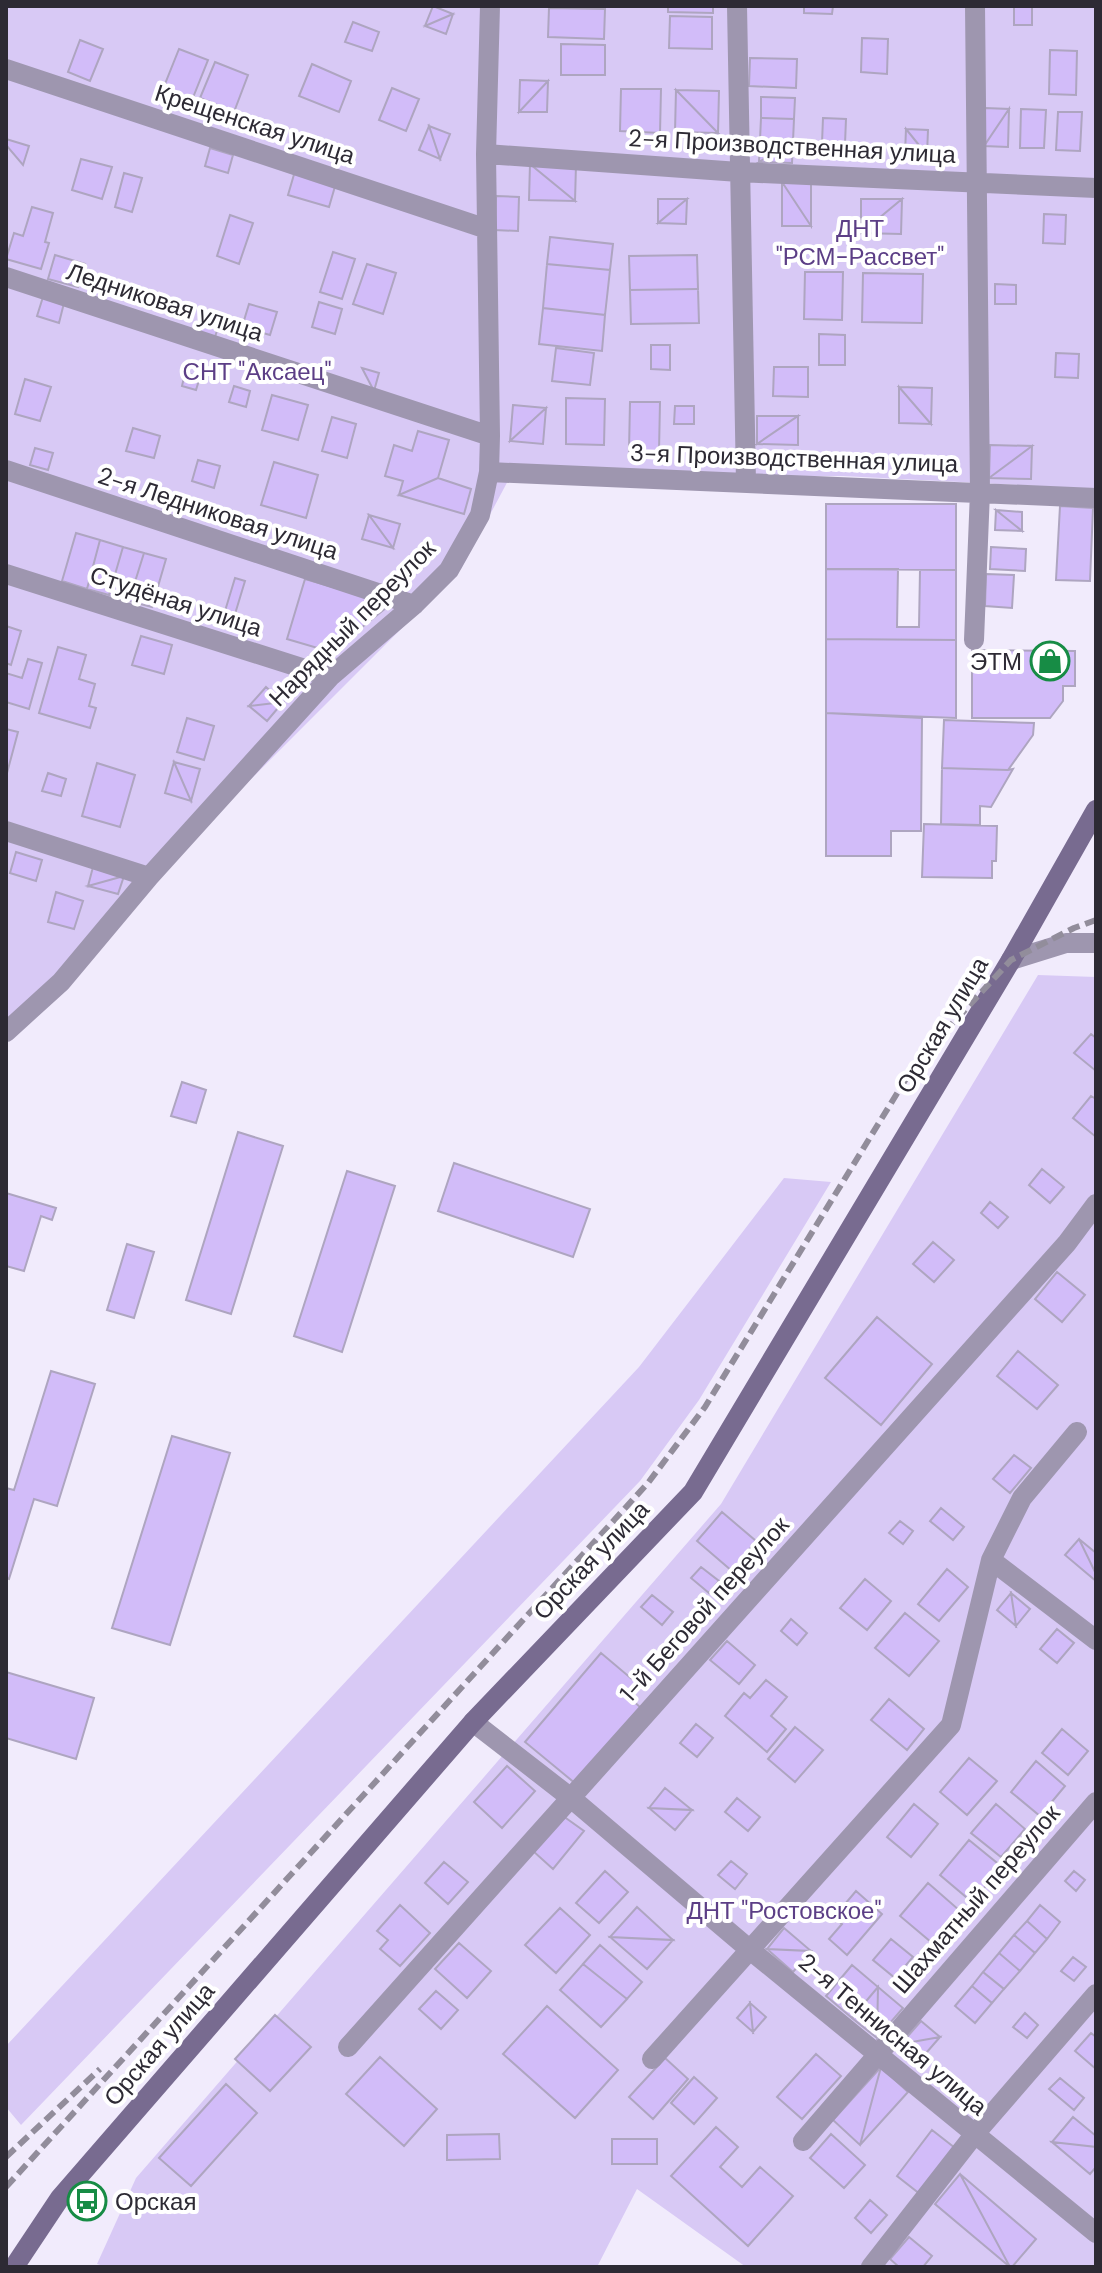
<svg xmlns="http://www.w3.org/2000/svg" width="1102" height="2273" viewBox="0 0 1102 2273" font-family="'DM Sans',sans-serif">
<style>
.green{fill:#d8c9f5}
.building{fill:#d2bcf9;stroke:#aea5c0;stroke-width:2}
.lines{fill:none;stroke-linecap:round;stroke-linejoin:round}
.street{stroke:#9e96af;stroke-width:20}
.secondary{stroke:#786b90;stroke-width:20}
.rail{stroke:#928d9b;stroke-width:6;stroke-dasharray:12 6;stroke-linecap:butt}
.labels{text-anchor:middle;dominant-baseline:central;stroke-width:8;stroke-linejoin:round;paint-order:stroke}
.street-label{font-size:24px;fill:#2d2a34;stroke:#fff}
.park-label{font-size:24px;fill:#5c3e86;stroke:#fff}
.poi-label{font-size:24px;fill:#2d2a34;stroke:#fff;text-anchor:end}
</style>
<rect width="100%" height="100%" fill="#f1ebfc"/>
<path class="green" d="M6,6h1090v483l-253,-13 -333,1 -49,92 -308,308 -147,158z
M1038,975l58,2v1290h-350l-109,-78 -40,78h-490l-10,-3 39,-86 585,-674z
M784,1178l47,4 -132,218 -59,81 -619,644 -15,-18v-61l633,-679z"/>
<path class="building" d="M433,6l20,8 -28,12z
M668,6h45v7l-45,-1z
M804,6h29l-1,8 -28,-1z
M1014,6h18v19h-18z
M549,8l56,1 -1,30 -56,-2z
M453,14l-7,20 -21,-8z
M670,16l42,1v32l-43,-1z
M353,22l26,10 -7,19 -27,-9z
M862,38l26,1 -1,35 -26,-2z
M80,40l23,9 -13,32 -22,-9z
M561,44l44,1v30h-44z
M179,49l29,11 -18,45 -29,-11z
M1050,50l27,1 -1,44 -27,-1z
M750,58l47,1 -1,29 -47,-2z
M215,62l33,13 -14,37 -34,-14z
M312,64l39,17 -12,31 -40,-16z
M520,80l28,1 -29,31z
M548,81l-1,31h-28z
M392,88l27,11 -13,32 -27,-11z
M621,89h40l-1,44 -40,-2z
M676,90l42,43 -43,-1z
M676,90l43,1 -1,42z
M761,97l34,1 -1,21 -33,-1z
M985,108l24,1 -25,37z
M1009,109l-1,38 -24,-1z
M1021,109l25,1 -2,38h-24z
M1058,112h24l-2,39 -24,-1z
M761,118l33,1 -1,22 -33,-1z
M823,118l23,1 -1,25 -23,-1z
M429,126l21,8 -10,25z
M429,126l11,33 -21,-9z
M906,129l22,1 -1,25z
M906,129l21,26 -22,-1z
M6,139l23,7 -6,19 -17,-20z
M760,140l33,1 -34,21z
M793,141l-1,22 -33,-1z
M210,148l23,7 -5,18 -23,-7z
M81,159l31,8 -10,32 -30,-9z
M530,164l45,37 -46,-1z
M530,164l46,1 -1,36z
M295,171l41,12 -7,24 -41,-12z
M124,173l18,5 -10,34 -17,-5z
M782,182h29v44z
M782,182l29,44h-29z
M496,196l23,1 -1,34 -23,-1z
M658,199h29l-29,24z
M687,199l-1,25 -28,-1z
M861,199h41l-41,34z
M902,199l-1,35 -40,-1z
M32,207l21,6 -8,29 4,1 -8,26 -35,-10 8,-26 9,3z
M1044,214l22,1 -1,29 -22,-1z
M230,215l23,8 -14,41 -22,-8z
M550,237l63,7 -3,26 -63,-6z
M333,252l22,7 -13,40 -22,-7z
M55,255l30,9 -7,23 -30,-8z
M697,255l1,34 -68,1 -1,-34z
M367,264l29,9 -13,41 -30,-10z
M547,264l63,6 -5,45 -62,-7z
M805,272h38l-1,48 -38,-1z
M863,273l60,1 -1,49 -60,-1z
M995,284l21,1v19h-21z
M698,289l1,34 -68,1 -1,-34z
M43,297l21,6 -5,20 -22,-7z
M319,302l23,7 -7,25 -23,-7z
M249,304l28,8 -7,23 -28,-8z
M543,308l62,7 -3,36 -63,-7z
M205,316l15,5 -5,16 -15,-4z
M819,334l26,1v30h-26z
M651,345h19v25l-19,-1z
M556,348l38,5 -4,32 -38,-4z
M1056,353l23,1 -1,24 -23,-1z
M774,367h34v30l-35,-1z
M362,368l17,5 -5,18z
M185,373l15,4 -4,13 -14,-4z
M25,379l26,8 -11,34 -25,-7z
M234,386l16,5 -4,16 -17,-5z
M899,387l32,37 -32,-1z
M899,387l33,1 -1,36z
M272,395l36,10 -10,35 -36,-10z
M566,398l39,1 -1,46 -38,-1z
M630,402h30l-1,49h-30z
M513,405l33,3 -36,33z
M675,406h19v18h-20z
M546,408l-3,36 -33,-3z
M757,416h41l-41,28z
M798,416v29l-41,-1z
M332,417l24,7 -9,34 -25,-7z
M133,428l27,8 -6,22 -28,-7z
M418,431l31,9 -11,38 -39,17 4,-14 -18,-5 9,-31 18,6z
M990,445l42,1 -43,32z
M1032,446l-1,33 -42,-1z
M35,448l18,5 -5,17 -18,-5z
M198,460l22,6 -6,22 -22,-7z
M274,462l44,13 -12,43 -45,-13z
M438,478l33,11 -7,25 -65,-19z
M826,504h130v66l-130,-1z
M1060,506l33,2 -3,73 -34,-1z
M996,510l26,2v19z
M996,510l26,21 -27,-1z
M369,515l24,33 -31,-9z
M369,515l31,9 -7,24z
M76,533l24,7 -13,49 -25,-8z
M100,540l23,7 -14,48 -22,-6z
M123,547l21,6 -15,48 -20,-6z
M991,547l35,2 -1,22 -35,-2z
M144,553l22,6 -14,48 -23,-6z
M826,569h72l-1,58h22l1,-57h36v70l-130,-1z
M986,574l28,1 -2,33 -27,-2z
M235,578l10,3 -10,33 -10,-3z
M305,579l86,25 -60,48 -44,-13z
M6,626l15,5 -10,34 -5,-2z
M141,636l31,9 -8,29 -32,-9z
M826,639l130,1v78l-130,-5z
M58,647l28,8 -7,24 16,5 -6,22 7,2 -6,20 -51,-15z
M972,650l103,1v35h-12v15l-13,17h-78z
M28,659l14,4 -13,46 -23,-7v-29l16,5z
M266,687l17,15 -34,4z
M283,702l-16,19 -18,-15z
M826,713l96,5 -1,113h-30v25h-65z
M187,718l27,8 -10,34 -27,-8z
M944,720l90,3 -1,12 -25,35 -66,-2z
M6,729l12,3 -11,41h-1z
M174,762l17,39 -26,-8z
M174,762l26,7 -9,32z
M97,763l38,12 -15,52 -38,-11z
M942,768l66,2 5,-1 -22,38 -11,-1v19l-39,-1z
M48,773l18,6 -5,17 -19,-5z
M924,824l73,2 -1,35h-4v17l-70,-1z
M16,852l26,8 -6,21 -26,-8z
M93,867l31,9 -36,10z
M124,876l-6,18 -30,-8z
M56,892l27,9 -9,28 -26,-7z
M1091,1034l5,4v33l-22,-18z
M182,1082l24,8 -10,33 -25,-7z
M1091,1096l5,3v38l-23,-19z
M238,1132l45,14 -52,168 -45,-14z
M454,1163l136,46 -17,48 -135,-46z
M1042,1169l22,18 -14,16 -21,-18z
M347,1171l48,15 -53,166 -48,-16z
M6,1193l50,15 -4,12 -11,-4 -17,55 -18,-5z
M990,1202l18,15 -10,11 -17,-15z
M933,1242l21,18 -20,22 -21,-18z
M127,1244l27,8 -20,66 -27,-8z
M1057,1272l28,23 -23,27 -27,-23z
M877,1317l55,47 -51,61 -56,-47z
M1018,1351l40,34 -21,24 -40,-33z
M51,1371l44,13 -38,122 -23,-7 -25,80 -3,-1v-90l8,2z
M172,1436l58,17 -60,192 -58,-17z
M1014,1455l17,13 -21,25 -17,-14z
M941,1508l23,19 -11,13 -23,-19z
M722,1512l34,29 -24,30 -35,-30z
M900,1521l13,10 -10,13 -14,-11z
M1079,1539l17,35v7l-31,-26z
M1079,1539l17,14v21z
M701,1567l18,14 -10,12 -18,-15z
M947,1569l21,18 -29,34 -21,-17z
M865,1579l26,22 -24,29 -27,-22z
M1011,1593l19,16 -14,17z
M1011,1593l5,33 -19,-16z
M652,1595l21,17 -11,13 -21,-18z
M905,1613l34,28 -30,35 -34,-28z
M791,1619l16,14 -10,12 -16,-14z
M1057,1629l17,14 -17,20 -17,-14z
M727,1641l28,24 -16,19 -29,-24z
M601,1653l38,32 -10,12 12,11 -65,76 -51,-42z
M6,1672l88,26 -18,61 -70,-21z
M766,1680l21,17 -16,19 15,13 -19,23 -42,-36 19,-23 6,5z
M889,1699l35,30 -17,21 -36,-30z
M696,1724l17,14 -16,19 -17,-14z
M795,1727l28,23 -28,32 -27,-23z
M1062,1729l26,22 -20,24 -26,-22z
M969,1758l28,23 -30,34 -27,-23z
M1036,1761l29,25 -25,30 -29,-24z
M507,1766l28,25 -33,37 -28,-26z
M665,1788l27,22 -43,-2z
M737,1798l23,19 -12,14 -23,-19z
M914,1804l24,20 -27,33 -24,-20z
M996,1804l29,25 -24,28 -30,-24z
M649,1808l43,2 -17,20z
M563,1816l21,15 -31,38 -20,-18z
M969,1840l33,27 -30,35 -32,-27z
M731,1861l16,13 -12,15 -17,-14z
M444,1862l24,20 -20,22 -23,-21z
M605,1871l23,21 -29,31 -23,-20z
M1074,1871l11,9 -9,11 -11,-10z
M928,1883l31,27 -28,32 -31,-26z
M856,1891l26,23 -35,41 -18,-16 13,-15 -8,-7z
M400,1905l30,28 -30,33 -20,-17 8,-9 -11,-9z
M1040,1905l20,17 -13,17 -20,-18z
M637,1907l36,33 -63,-3z
M560,1908l30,27 -34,38 -31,-28z
M1027,1921l20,18 -12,14 -21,-18z
M784,1928l27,23 -44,-2z
M1014,1935l21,18 -15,18 -21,-18z
M610,1937l63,3 -26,29z
M891,1939l22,18 -18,21 -22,-18z
M459,1943l32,28 -24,27 -32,-29z
M600,1945l42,37 -15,17 -44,-35z
M767,1949l44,2 -18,21z
M999,1953l21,18 -16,18 -21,-17z
M1073,1957l13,10 -12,14 -13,-10z
M583,1964l44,35 -26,28 -41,-37z
M852,1965l26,22 -26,31 -26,-22z
M983,1972l21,17 -12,14 -20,-17z
M972,1986l20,17 -17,20 -20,-17z
M878,1987l25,21 -26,30z
M878,1987l-1,51 -25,-20z
M436,1991l22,19 -17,19 -22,-20z
M750,2003l3,29 -16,-14z
M750,2003l16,14 -13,15z
M547,2006l71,64 -43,48 -72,-64z
M1025,2013l13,12 -11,13 -14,-11z
M275,2015l36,32 -41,44 -35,-32z
M921,2021l19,16 -39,7z
M1091,2033l5,4v32l-21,-18z
M940,2037l-20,23 -19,-16z
M816,2054l25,22 -39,43 -25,-22z
M380,2057l57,52 -33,37 -58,-52z
M665,2058l23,21 -35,40 -24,-22z
M881,2067l27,25 -48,53z
M881,2067l-21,78 -27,-25z
M694,2077l23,21 -23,26 -23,-21z
M1060,2078l24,20 -10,12 -25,-21z
M226,2084l31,29 -66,73 -32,-28z
M1073,2117l23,19v11l-44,-5z
M716,2127l22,20 -18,20 22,20 18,-20 33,29 -45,50 -77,-70z
M932,2130l23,18 -35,46 -23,-18z
M499,2134l1,25 -53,1v-25z
M831,2134l34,31 -21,23 -34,-30z
M612,2139h45v25h-45z
M1052,2142l44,5v20l-6,7z
M960,2174l50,93 -75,-63z
M960,2174l76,65 -24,28h-2z
M870,2200l17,15 -16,18 -16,-15z
M909,2237l23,19 -9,11h-24l-9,-8z"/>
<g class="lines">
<path class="street" d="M737,6l9,476
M6,69l481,160
M486,154l253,18 357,16
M6,277l484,159
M6,470l408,135
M489,472l607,26
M6,574l324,103
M974,640l6,-148 -5,-486
M6,831l143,46
M1011,960l55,-17h30
M6,1032l55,-50 88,-105 181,-200 84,-72 35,-35 31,-55 9,-43 1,-36 -4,-282 4,-148
M991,1560l105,80
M473,1722l98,76 178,151 347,284
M348,2047l719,-804 29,-39
M652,2059l299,-334 40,-165 31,-62 55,-66
M803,2141l293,-339
M871,2267l103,-132 122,-141"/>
<path class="secondary" d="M14,2267l46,-69 413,-476 220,-230 318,-532 85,-150"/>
<path class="rail" d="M6,2157l94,-88
M6,2187l642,-704 57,-76 210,-343 96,-104 63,-32 22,-8"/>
</g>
<defs>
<g id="shop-ring" transform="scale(2)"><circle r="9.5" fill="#fff" stroke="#178c45" stroke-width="1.5"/><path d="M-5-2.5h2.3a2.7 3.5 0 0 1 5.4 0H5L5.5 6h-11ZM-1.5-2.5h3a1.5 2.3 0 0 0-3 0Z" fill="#178c45"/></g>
<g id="bus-ring" transform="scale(2)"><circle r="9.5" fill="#fff" stroke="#178c45" stroke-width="1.5"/><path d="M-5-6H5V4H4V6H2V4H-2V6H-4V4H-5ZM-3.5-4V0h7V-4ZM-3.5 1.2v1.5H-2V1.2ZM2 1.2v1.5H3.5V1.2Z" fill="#178c45"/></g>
</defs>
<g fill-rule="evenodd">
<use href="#shop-ring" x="1050" y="661"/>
<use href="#bus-ring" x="87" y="2201"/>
</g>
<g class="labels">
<g class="street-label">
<text transform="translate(255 124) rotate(18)">Крещенская улица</text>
<text transform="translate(792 146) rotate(3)">2-я Производственная улица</text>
<text transform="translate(165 302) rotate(18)">Ледниковая улица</text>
<text transform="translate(794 458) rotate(2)">3-я Производственная улица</text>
<text transform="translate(218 513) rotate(18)">2-я Ледниковая улица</text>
<text transform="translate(176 601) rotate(18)">Студёная улица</text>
<text transform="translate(352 623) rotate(-45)">Нарядный переулок</text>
<text transform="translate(942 1025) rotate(-59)">Орская улица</text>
<text transform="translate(591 1560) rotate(-46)">Орская улица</text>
<text transform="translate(704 1609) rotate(-48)">1-й Беговой переулок</text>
<text transform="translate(976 1899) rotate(-49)">Шахматный переулок</text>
<text transform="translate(893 2034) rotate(40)">2-я Теннисная улица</text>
<text transform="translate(159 2044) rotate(-49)">Орская улица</text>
</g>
<g class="park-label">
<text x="860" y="228">ДНТ<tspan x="860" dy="28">"РСМ-Рассвет"</tspan></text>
<text x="257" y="371">СНТ "Аксаец"</text>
<text x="784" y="1910">ДНТ "Ростовское"</text>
</g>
<g class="poi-label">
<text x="1022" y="661">ЭТМ</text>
<text x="115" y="2201" text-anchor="start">Орская</text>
</g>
</g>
<rect width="1102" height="2273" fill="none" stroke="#2d2a34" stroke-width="16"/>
</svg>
